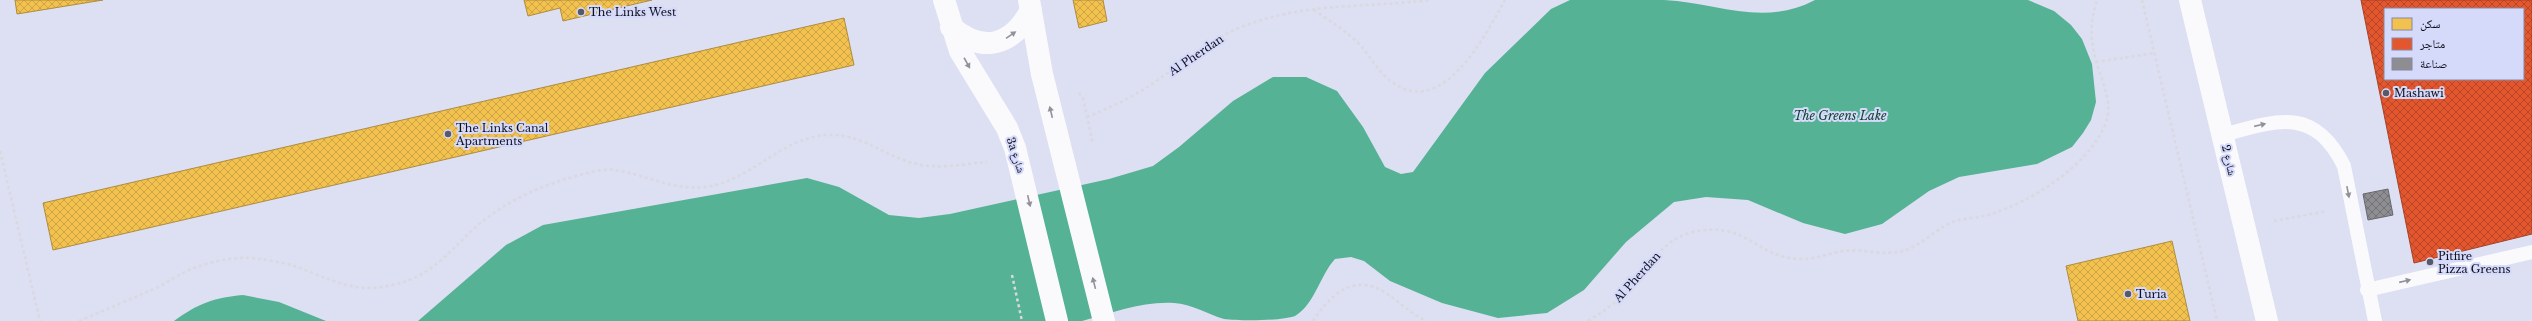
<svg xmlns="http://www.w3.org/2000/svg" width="2532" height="321" viewBox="0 0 2532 321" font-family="'Libre Baskerville','Noto Naskh Arabic',serif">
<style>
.water{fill:#55b294}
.homes{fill:url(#homes-cross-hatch);stroke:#ae8c40}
.shops{fill:url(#shops-cross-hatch);stroke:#a44229;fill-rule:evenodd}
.industry{fill:url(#industry-cross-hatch);stroke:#68686f}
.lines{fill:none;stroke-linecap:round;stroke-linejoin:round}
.path{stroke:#d9d9df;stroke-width:2.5;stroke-dasharray:3 3;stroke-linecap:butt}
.lane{stroke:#fafafd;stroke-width:14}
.street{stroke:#fafafd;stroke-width:22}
.oneway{fill:#919199}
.poi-dot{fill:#585968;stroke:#d5d9fa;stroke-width:1.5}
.labels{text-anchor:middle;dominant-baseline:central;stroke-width:4;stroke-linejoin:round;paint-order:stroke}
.poi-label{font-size:11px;fill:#10111e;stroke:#d5d9fa;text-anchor:start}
.street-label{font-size:11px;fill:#10111e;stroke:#d5d9fa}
.water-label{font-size:12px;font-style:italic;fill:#0f412b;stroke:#d5d9fa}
</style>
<defs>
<pattern id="homes-cross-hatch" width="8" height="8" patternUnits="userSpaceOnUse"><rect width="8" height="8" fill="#f2c14e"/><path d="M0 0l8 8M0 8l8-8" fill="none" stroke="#cea544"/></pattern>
<pattern id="shops-cross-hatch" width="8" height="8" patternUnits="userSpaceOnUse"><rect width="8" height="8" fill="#e4572e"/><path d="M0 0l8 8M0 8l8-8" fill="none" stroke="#b74727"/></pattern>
<pattern id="industry-cross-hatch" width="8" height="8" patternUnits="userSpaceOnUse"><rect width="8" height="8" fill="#8d8d92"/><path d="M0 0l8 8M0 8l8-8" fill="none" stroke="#727277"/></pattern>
</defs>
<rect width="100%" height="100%" fill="#dddff2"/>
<path class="water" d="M1570,0c31,0 63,0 94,0 54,3 99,27 151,0h213l26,11 17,14 11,14 10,25 4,38 -5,18 -8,13 -11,14 -35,17 -78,13 -30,14 -47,33 -37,10 -42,-11 -55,-23 -42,-3 -32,5 -48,40 -42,48 -37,23 -49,5 -56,-15 -52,-22 -26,-20 -13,-4 -16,2c-15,16 -20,45 -40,57 -14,5 -55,5 -71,3 -17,-5 -32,-15 -50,-16 -31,-2 -62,10 -92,18h-664l88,-76 37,-20 264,-47 32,9 50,28 30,3 31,-4 159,-35 44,-13 26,-19 54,-46 40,-24h33l31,14 26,36 22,40 16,7 12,-2 72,-99 66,-64z
M243,295l36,7 47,19h-152c25,-18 39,-23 69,-26z"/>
<path class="homes" d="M15,0h88l-86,14z
M524,0h128l-89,21 -3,-13 -32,8z
M1073,0h30l4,21 -28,7z
M844,18l10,47 -801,185 -10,-47z
M2172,241l18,80h-112l-12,-55z"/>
<path class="shops" d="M2361,0h171v234l-118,29zM2385,9h138v70h-138z"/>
<path class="industry" d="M2388,189l5,26 -25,5 -5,-26z"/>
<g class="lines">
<path class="path" d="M2142,0l75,321
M1314,10c16,11 33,21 46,35 11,12 19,28 32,37 51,38 94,-48 113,-82
M2096,62l59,-9
M1079,93l4,5 10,46
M1087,117c27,-11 52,-23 75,-40 27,-19 51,-39 82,-51 62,-24 122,-18 186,-26
M0,151l40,170
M2274,221l53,-10
M1012,275l10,46
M79,321c26,-11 52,-22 77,-33 11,-5 20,-12 31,-17 20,-9 50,-16 72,-12 9,1 19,3 29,5 31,9 60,29 94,23 58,-9 67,-42 109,-72 22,-16 48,-28 75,-36 13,-4 34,-11 48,-9 31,4 59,21 91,17 48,-6 80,-55 130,-52 30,2 51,21 78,28 24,7 50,1 74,-1
M1313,321c15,-23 38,-47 68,-31 16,9 29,24 46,31
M1588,321c13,-8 25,-16 35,-26 23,-22 36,-55 70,-63 54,-12 63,26 107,27 14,1 29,-6 43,-8 22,-3 44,7 66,-2 16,-7 28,-20 43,-27 12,-4 25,-4 36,-7 43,-13 99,-48 117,-90 9,-23 -3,-42 -9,-64 -6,-21 -6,-40 1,-61"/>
<path class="lane" d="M2223,135c54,-15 91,-29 121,31l31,155
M2367,290l165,-38"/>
<path class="street" d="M944,0l16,51 47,77 8,20 42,173
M1029,0l13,74 62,247
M2190,0l77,321
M951,27c32,27 61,19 80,-17"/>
</g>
<defs><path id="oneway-solid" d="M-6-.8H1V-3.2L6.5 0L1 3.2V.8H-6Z"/></defs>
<g class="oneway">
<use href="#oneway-solid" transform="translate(1011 35) rotate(-34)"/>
<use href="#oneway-solid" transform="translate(967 63) rotate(61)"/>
<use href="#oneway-solid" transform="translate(1051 112) rotate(-103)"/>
<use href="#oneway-solid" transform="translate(2260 125) rotate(-13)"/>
<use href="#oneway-solid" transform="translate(2348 192) rotate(79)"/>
<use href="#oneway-solid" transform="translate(1029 201) rotate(77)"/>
<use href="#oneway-solid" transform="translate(2405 281) rotate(-13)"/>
<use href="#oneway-solid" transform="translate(1094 283) rotate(-104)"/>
</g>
<g class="poi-dot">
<circle cx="581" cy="12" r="4"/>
<circle cx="2386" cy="93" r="4"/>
<circle cx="448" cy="134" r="4"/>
<circle cx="2430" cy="262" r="4"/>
<circle cx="2128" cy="294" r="4"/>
</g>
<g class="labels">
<g class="poi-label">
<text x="589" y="12">The Links West</text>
<text x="2394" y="93">Mashawi</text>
<text x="456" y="128">The Links Canal<tspan x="456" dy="13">Apartments</tspan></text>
<text x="2438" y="256">Pitfire<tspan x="2438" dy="13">Pizza Greens</tspan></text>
<text x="2136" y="294">Turia</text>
</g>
<g class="street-label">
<text transform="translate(1196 55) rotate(-34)">Al Pherdan</text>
<text transform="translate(1016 155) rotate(72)">3a شارع</text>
<text transform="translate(2229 160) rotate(77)">شارع 2</text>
<text transform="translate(1637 277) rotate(-48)">Al Pherdan</text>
</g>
<g class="water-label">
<text x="1840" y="115">The Greens Lake</text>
</g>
</g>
<rect x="2384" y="8" width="140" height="72" fill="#d5d9fa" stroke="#8689a2"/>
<rect x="2392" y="18" width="20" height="12" fill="#f2c14e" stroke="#8689a2"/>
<text x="2420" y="28" font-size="12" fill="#10111e">سكن</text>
<rect x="2392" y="38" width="20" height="12" fill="#e4572e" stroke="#8689a2"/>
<text x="2420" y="48" font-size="12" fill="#10111e">متاجر</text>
<rect x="2392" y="58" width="20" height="12" fill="#8d8d92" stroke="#8689a2"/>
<text x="2420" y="68" font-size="12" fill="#10111e">صناعة</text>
</svg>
